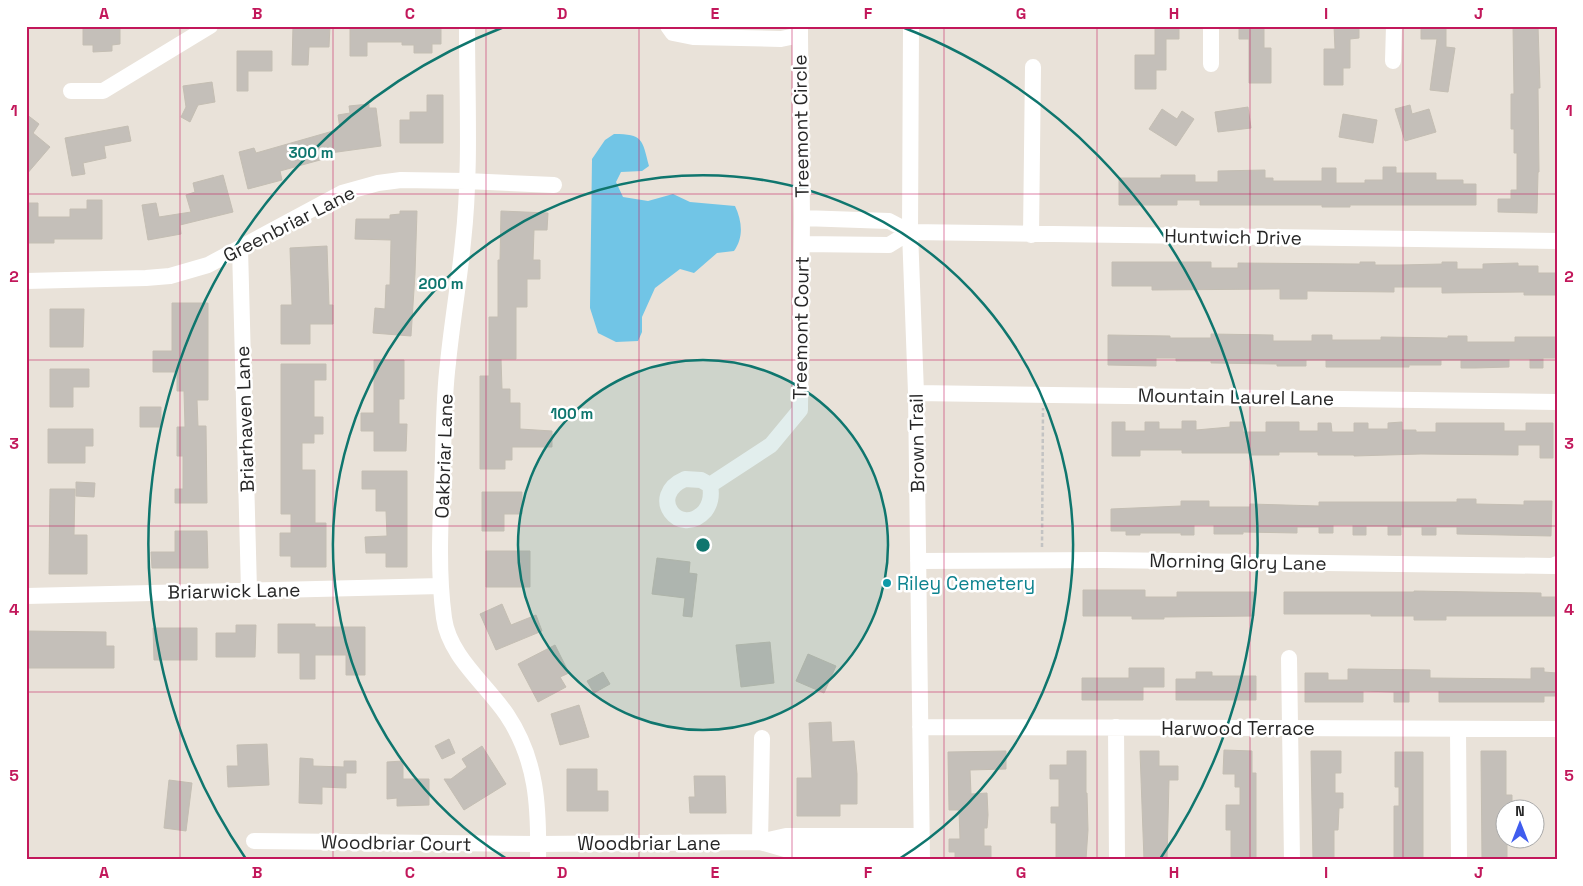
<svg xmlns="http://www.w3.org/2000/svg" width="1583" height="886" viewBox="0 0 1583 886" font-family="'Space Grotesk',sans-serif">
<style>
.water{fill:#71c5e6}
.building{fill:#c4bfb9;stroke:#c4beb3}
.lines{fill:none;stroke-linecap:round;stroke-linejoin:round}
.path{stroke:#c3c3c3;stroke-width:2.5;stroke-dasharray:4 2.5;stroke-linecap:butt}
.minor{stroke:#fff;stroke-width:16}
.grid{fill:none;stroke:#c2185b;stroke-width:1;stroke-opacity:0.55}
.ring{fill:none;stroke:#0f766e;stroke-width:2.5}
.culture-dot{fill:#0f9aa8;stroke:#fff;stroke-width:2}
.labels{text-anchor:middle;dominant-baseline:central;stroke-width:5;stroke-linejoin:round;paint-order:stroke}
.street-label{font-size:19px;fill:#272727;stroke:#fff}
.culture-label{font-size:19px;fill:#0d838f;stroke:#fff;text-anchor:start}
.centre{fill:#0f766e;stroke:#fff;stroke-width:2.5}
.ring-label{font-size:15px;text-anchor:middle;font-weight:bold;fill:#0f766e;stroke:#fff;stroke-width:5;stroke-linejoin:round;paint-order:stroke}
.neatline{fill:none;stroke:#c2185b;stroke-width:2}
.grid-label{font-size:16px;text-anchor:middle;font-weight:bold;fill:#c2185b}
</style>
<rect width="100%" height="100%" fill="#e9e2d9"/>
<path class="water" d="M614,134c29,0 28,5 35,32l-7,5 -21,1 -5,10 7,15 25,4 25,-7 17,8 45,4c7,15 9,31 -1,45l-17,2 -23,20 -14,-4 -25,19 -13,29v15l-4,9 -22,1 -18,-9 -8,-25 2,-149 13,-19z"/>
<path class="building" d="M83,26h37v18l-8,1v6l-19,1v-7h-10z
M293,26h37l-1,21h-20l-1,18h-16z
M350,26h91v18h-9v9h-18v-8h-12v-3h-35v14h-17z
M1155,26h24v13h-13v31h-10v19h-21v-34h20z
M1239,26h25v22h7v35h-22v-44h-10z
M1334,26h25v12l-9,1v29h-7v17h-19v-36h11z
M1421,26h25v21l9,1 -7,44 -18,-2 7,-51h-16z
M1513,26h25l2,62h-2l1,84h-1l-1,41 -39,-1v-13h13v-9h6v-37h-3v-24h-3v-35h3z
M237,51h35v20h-24v20h-11z
M212,82l3,20 -17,3 -8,17 -9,-5 5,-10 -3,-21z
M427,95h16v48h-43v-23h10v-8h17z
M369,104v4h7l5,38 -51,7 1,4 -51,14 2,9 -34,9 -9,-37 15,-4 2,5 84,-24 -2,-14 12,-2 -1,-7z
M1410,105l2,9 17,-5 7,23 -31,9 -10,-32z
M1248,107l3,21 -33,4 -3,-20z
M1162,109l15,10 5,-8 12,8 -18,27 -27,-17z
M26,114l13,10 -6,9 17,14 -24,28z
M1343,114l34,6 -4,23 -34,-6z
M128,126l3,15 -27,5 2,12 -23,5 2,11 -13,2 -7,-38z
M1383,167h13v6h40v7h27v4h13v21h-126v2h-28v-2h-122v-5h-23v5h-58v-27h42v-3h34v7h23v-11l47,-1v8h8v3h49v-13h14v15h29v-3h18z
M223,175l10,37 -53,13 1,9 -33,6 -6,-35 14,-2 3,14 32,-5 -5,-17 9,-3 -2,-9z
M87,200h15v39h-48v4h-28v-40h12v14h32v-8h17z
M400,211h17l-2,63 -4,62 -38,-3 2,-25 10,1 1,-24h4l1,-45 -36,-1 1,-20h34v-4l10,-1z
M501,211l47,2 -1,17h-13l-1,30h7v19h-13v28h-11v52h-15l1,30h8v14h10v26l32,2v16h-40v13h-7v9h-25v-93h9v-59h9v-57h2z
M327,246l2,59h4v19h-23v20h-29v-39h11l-2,-57z
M1112,262h99v6h27v-5l122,1v-2h15v3h26l41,-1v-2h15v7h26v-5l35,-1v3h20v7h19v22h-33v-3l-82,1v-6h-48v5l-87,-1v8h-27v-10l-128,1v-4h-40z
M172,303h36v97h-11l1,26h8l1,77h-32v-14h8v-33h-6v-29h8l-1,-36h-7v-19h-24v-21h19z
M50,309h34l-1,38h-33z
M1211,334l62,1v6h39v-6h20v5h49v-3l67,1v-2h19v6h48v-5h42v21h-14v10h-13v-9h-21v8l-34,1h-14v-8h-20v5h-32v2h-83v-7h-20v6h-29v-2l-66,-1v-2h-35v-3h-20v8l-48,-1v-30l62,1v2h41z
M374,360h30v39h-5v25h8l-1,27h-32v-20h-13v-18h13z
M281,364h45v16h-12v37h9v17h-9v9h-12v27h13v53h11v44h-35v-11h-11v-23h11v-19h-10z
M50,369h39v18h-16v20h-23z
M140,407h21v20h-21z
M1182,421h14v9l34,-3v-5h13v10h23v-10h33v9h19v-8h13l1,9h22v-9h14v6h20v-6l14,-1v8h14v2h20v-9h68v8h22v-8h27v35h-13v-13h-22v10l-97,-1 -67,2v-1h-36v-3h-39v3h-29v-2h-68v-3h-42v6h-28v-34h13v9h20v-9h14v7h23z
M48,429h45v17h-8v17h-37z
M362,471h45v96h-21v-14h-20l-1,-16 22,-1 -1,-25h-10v-22h-14z
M76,482l19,1 -1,14 -18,-1z
M50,489h25l-1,46h13v39h-38z
M482,492h40v22h-18v17h-22z
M1457,499h19v5l48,1v-4h28l-1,35 -94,-2v-7h-21v8h-14v-8h-21v8h-13v-9h-22v9h-13v-10h-20v8h-14v-6h-22v6l-54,-1v2h-29v-9h-20v10h-13v-2h-41v2h-14v-4h-15v-22l70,-3v-5h28v6h41v-3l69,2v-4h138z
M175,531h32l1,37h-56l-1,-16h24z
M486,551h44v36h-44z
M657,558l33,4 -1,11 8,1 -5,43 -9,-1 2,-18 -33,-4z
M1083,590h62v7h32v-5h77v24l-90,1v2h-32v-3h-49z
M1414,591l127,2v4h16v19h-111v4h-32v-4h-43v-2h-87v-22h130z
M502,604l9,21 25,-10 6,16 -46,19 -16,-36z
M278,624h37v3h50v48h-19v-20h-31v24h-15v-26h-22z
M236,625h20l-1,32h-39v-24h20z
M153,628h44v32h-43z
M26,631l80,1v14h8v22h-88z
M770,642l4,41 -33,4 -5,-42z
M555,645l14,28 -9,4 6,10 -28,15 -20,-38z
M808,654l28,12 -12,27 -28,-12z
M1129,668h35v19h-21v13h-61v-22h47z
M1531,668h13v4l13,1v23h-13v6h-105v-11h-30v11h-15v-10l-31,-1v11h-58v-29h23v7h20v-11l82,1v8l101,1z
M603,672l7,12 -16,9 -7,-12z
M1196,672h16v4h44v24h-80v-21h20z
M579,705l10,32 -29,8 -9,-31z
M831,722l1,20 22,-1 3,33v30h-17v12h-43v-38h15l-3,-55z
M449,739l6,14 -13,6 -7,-13z
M267,744l2,41 -41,2 -1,-21h11l-1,-21z
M482,746l24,38 -42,26 -20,-31h7l16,-12 -5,-8z
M1224,750l28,1v22h4v87h-25v-30h-5v-25h14v-18h-5v-13h-12z
M1006,751v18l-36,1 1,24 16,-1 1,22 -1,13h-3v18h7v13l-36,1v-8h-6v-13h11l-1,-29h-10l-1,-58z
M1067,751h19v42h1l1,37 -2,29 -2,1h-28v-37h-5v-16h8v-28h-9v-14h17z
M1140,751h19v15h19v14h-9l-2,80h-23z
M1311,751h30v22h-6v20h8v15h-4l-1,22h-4v30h-21z
M1481,751h25v44h6v13h-6v4h-3l-1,27h5v21h-25z
M1395,752h28v108h-29v-54h5v-19h-4z
M300,758l13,1v7l31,1v-6h12v12h-10v15l-24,-1v17l-23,-1z
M403,761v18h26v26l-32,1v-8l-10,1v-37z
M567,769h30v22h11v20h-41z
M694,776h31l1,37h-36l-1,-16h6z
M169,780l23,3 -6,48 -22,-3z"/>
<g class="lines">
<path class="path" d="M1042,547l1,-139"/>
<path class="minor" d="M467,26c0,71 4,146 -4,216 -4,41 -11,80 -15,121 -5,39 -4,81 -6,121 -2,44 -4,90 2,134 5,38 42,66 63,97 30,45 32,92 31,145
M668,26l5,7 20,4 88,2 19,-4v-9
M911,26l-1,206 6,161 6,467
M1211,26v38
M1393,61l1,-35
M71,91h32l107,-65
M802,218l87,3 21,11 647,9
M1031,235l2,-168
M802,244l87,1 21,-13
M240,248l9,342
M26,281l120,-3 24,-2 38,-11 134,-72 36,-10 23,-3 65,1 88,4
M916,393l641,9
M685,479l16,1 9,5c2,10 1,18 -5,26 -25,28 -59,-15 -20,-32z
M710,485l61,-40 29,-35 2,-192 -2,-183
M918,561l185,-1 450,6 4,-2
M26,596l415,-10
M1289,658l3,202
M920,727l637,2
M1116,727l1,133
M1458,730l1,130
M254,841l284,3 222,-2 26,-6h135
M760,842l25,7 137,2
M760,842l2,-104"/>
</g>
<path class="grid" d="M180,26v834M333,26v834M486,26v834M639,26v834M792,26v834M944,26v834M1097,26v834M1250,26v834M1403,26v834M26,194h1531M26,360h1531M26,526h1531M26,692h1531"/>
<circle cx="703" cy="545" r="185" fill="#0f766e" fill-opacity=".12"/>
<g class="ring">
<circle cx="703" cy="545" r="185"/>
<path d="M507 859A370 370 0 1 1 899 859"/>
<path d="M246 859A555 555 0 0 1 504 27M902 27A555 555 0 0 1 1160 859"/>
</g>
<circle class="culture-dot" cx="887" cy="583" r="5"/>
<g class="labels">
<g class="street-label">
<text transform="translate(801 126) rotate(-91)">Treemont Circle</text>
<text transform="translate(289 224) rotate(-27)">Greenbriar Lane</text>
<text transform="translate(1233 237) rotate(1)">Huntwich Drive</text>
<text transform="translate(801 328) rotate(-89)">Treemont Court</text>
<text transform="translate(1236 397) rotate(1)">Mountain Laurel Lane</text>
<text transform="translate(245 419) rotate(-92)">Briarhaven Lane</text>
<text transform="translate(917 443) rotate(-91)">Brown Trail</text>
<text transform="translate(444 456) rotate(-88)">Oakbriar Lane</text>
<text transform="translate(1238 562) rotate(1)">Morning Glory Lane</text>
<text transform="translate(234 591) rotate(-1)">Briarwick Lane</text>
<text x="1238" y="728">Harwood Terrace</text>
<text transform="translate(396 843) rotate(1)">Woodbriar Court</text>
<text x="649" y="843">Woodbriar Lane</text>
</g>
<g class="culture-label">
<text x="897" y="583">Riley Cemetery</text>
</g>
</g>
<circle cx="703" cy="545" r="8" class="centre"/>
<g class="ring-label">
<text x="311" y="158">300 m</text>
<text x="441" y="289">200 m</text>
<text x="572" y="419">100 m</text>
</g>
<rect width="1583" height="886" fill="none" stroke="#ffffff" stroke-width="55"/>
<g transform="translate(1520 824)"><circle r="24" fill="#ffffff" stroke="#a9a9a9"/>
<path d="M0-4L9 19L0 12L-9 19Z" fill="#405dee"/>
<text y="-8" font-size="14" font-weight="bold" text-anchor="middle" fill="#272727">N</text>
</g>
<rect x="28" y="28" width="1528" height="830" class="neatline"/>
<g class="grid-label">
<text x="104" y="19">A</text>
<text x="257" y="19">B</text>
<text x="410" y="19">C</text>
<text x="562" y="19">D</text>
<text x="715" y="19">E</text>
<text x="868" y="19">F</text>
<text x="1021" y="19">G</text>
<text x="1174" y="19">H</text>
<text x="1326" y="19">I</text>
<text x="1479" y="19">J</text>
<text x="14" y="116">1</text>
<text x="1569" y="116">1</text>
<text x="14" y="282">2</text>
<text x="1569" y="282">2</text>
<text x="14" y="449">3</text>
<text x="1569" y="449">3</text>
<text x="14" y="615">4</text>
<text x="1569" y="615">4</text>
<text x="14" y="781">5</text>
<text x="1569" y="781">5</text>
<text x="104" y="878">A</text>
<text x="257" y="878">B</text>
<text x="410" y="878">C</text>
<text x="562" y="878">D</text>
<text x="715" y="878">E</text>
<text x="868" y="878">F</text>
<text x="1021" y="878">G</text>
<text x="1174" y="878">H</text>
<text x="1326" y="878">I</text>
<text x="1479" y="878">J</text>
</g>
</svg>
